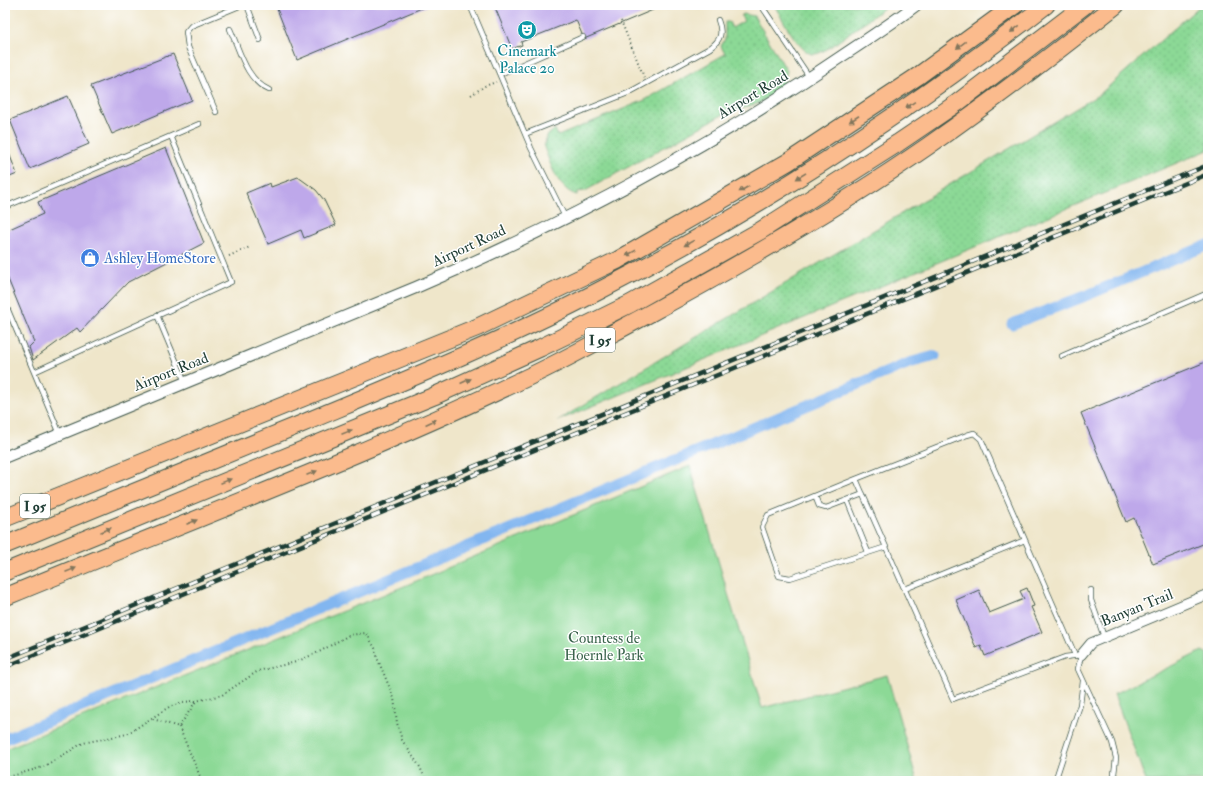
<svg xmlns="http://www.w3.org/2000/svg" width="1213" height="786" viewBox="0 0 1213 786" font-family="'IM FELL Double Pica',serif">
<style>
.grass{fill:url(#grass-dots);stroke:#568b65}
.park{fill:#8cd996;stroke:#568b65}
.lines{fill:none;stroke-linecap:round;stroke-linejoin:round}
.canal{stroke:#82b6f0;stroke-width:11}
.building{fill:#bea8ea}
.service-casing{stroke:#3e564a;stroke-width:6}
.minor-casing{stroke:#3e564a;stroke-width:11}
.tertiary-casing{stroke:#3e564a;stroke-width:13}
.motorway-casing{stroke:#3e564a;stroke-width:19}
.path{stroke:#3e564a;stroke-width:2;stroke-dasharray:1 3;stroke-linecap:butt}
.service{stroke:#fff;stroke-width:4.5}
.minor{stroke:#fff;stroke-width:9}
.tertiary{stroke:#fff;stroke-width:11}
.motorway{stroke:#fbbb8d;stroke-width:17}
.rail-casing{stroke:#1f3d34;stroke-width:4.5}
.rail{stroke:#fff;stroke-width:3;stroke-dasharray:9;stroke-linecap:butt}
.oneway{fill:#82765c}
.labels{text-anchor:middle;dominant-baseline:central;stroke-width:3;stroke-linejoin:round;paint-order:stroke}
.shield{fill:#fff;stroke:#627771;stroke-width:1}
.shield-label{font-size:14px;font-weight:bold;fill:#1f3d34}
.culture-label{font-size:15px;fill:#0d838f;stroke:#fff}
.street-label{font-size:15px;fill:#1f3d34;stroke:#fff}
.shop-label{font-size:15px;fill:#366cbe;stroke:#fff;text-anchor:start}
.park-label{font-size:15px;fill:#3a644c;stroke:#fff}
</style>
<defs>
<pattern id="grass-dots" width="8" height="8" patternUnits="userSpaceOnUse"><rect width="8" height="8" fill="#8cd996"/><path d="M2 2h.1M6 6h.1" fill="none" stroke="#78bb82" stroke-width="1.8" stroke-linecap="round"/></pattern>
</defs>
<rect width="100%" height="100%" fill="#fff"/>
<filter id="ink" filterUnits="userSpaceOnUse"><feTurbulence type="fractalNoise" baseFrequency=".025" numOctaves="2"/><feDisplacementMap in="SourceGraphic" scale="8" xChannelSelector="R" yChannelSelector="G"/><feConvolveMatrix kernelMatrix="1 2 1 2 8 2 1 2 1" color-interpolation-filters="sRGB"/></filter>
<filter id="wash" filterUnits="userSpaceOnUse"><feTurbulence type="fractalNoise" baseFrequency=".012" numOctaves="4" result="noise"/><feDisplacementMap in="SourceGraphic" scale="16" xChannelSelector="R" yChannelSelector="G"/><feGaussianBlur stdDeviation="0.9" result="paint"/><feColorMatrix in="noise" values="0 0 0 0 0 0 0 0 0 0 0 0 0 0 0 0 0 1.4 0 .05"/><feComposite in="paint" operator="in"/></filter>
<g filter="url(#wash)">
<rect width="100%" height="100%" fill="#efe6ca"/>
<path class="grass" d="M774,5h114l-56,41c-6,3 -13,9 -20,8 -13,-2 -31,-38 -38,-49z
M1201,5h7v145l-651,271 543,-327z
M743,14l11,2 33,55 -4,14 -4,5 -19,13 -36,11 -139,77 -8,1v3c-19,-5 -26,-30 -33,-48l3,-11 8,-7 3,7 87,-36 80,-46 -4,-8 4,-7v-17h4l3,6 12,-7 -3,-5z"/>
<path class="park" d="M690,466l72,242 125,-33 30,106h-912v-32l397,-162z
M1202,651l6,3v127h-62l-32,-87z"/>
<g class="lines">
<path class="canal" d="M1012,324l73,-28 123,-51
M5,739l904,-376 26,-7"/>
</g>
<g id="blocks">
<path class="building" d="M288,5h141l-132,55 -20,-51z
M494,5h164l2,2 -76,32 -8,-19 -55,22 1,3 -10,4z
M173,54l19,46 -80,34 -21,-48z
M68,96l21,48 -59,25 -20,-49z
M5,143l12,31 -12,5z
M166,148l38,95 -76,39 -48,50 -3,-4 -44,32 -4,-13 5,-5 -29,-70v-41l38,-17 -5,-12z
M298,177l18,13 8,10 12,25 -32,13 -3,-8 -33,14 -22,-51 24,-10 1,4z
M1208,361v181l-55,22 -19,-46 -8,4 -45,-109z
M1027,588l7,18 -3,1 11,25 -57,24 -4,-10 -5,2 -20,-48 23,-10 10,23 35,-14 -4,-8z"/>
</g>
</g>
<g filter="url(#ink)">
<use href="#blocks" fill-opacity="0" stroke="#3e564a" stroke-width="1"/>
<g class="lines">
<g class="service-casing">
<path id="service" d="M247,5l13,35
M470,5l61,143 34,69
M761,5l49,73
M230,29c10,22 16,51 39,61
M500,74l83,-37
M216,112l-28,-65 -2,-15 5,-6 51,-21
M525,134l103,-41 82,-45c11,-8 13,-15 8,-28
M171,136l28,-12
M5,207l166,-71 60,146 -197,90 -29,-69
M157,315l28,67
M1062,356l146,-63
M34,372l26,62
M856,479l-88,36 -6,12 17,49 11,2 96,-31
M815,496l4,10 7,2 37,-14
M847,500l21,52
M905,589l120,-49
M1091,590v10l13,37
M1075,655l-94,-216 -7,-6 -7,2 -111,44 97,220 112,-42 16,-2 -3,14 34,73 4,16 -2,16 3,7
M1055,781l25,-76 3,-24"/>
</g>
<g class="minor-casing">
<path id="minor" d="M1081,655l10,-12 117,-49"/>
</g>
<g class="tertiary-casing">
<path id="tertiary" d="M5,457l412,-170c147,-63 290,-139 422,-229 26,-17 52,-34 77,-53"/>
</g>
<g class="motorway-casing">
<path id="motorway" d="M5,518l473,-191 140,-67 170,-98 130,-86 97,-71
M5,545c99,-40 197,-81 296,-121 98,-41 197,-81 292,-130 160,-81 311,-179 453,-289
M5,572l429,-176 106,-48 90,-44 130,-73 138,-88 59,-40 128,-98
M5,597c174,-72 351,-138 521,-219 41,-19 79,-41 119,-62 96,-52 192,-107 283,-170 64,-45 126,-92 188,-141"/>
</g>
<path class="path" d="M621,21l23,56
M471,95l14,-9 11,-4
M229,256l21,-9
M153,719l26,8 17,-26
M179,727l23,54
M5,778l38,-11 40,-24 44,-9 42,-27 13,-5 14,-1 26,-6 36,-24 38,-9 25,-11 28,-16 17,-2 9,15 3,12 16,38 3,25 5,17 18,27 6,14"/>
<use href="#service" class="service"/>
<use href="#minor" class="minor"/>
<use href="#tertiary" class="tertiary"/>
<use href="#motorway" class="motorway"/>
<g class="rail-casing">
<path id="rail" d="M5,659l1203,-494
M5,667l1203,-493"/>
</g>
<use href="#rail" class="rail"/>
</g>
<defs><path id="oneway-solid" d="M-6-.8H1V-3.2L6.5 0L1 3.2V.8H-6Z"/></defs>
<g class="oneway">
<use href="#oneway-solid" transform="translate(1015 29) rotate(143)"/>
<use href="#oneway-solid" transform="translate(961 45) rotate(143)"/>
<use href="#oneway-solid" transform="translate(910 105) rotate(145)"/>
<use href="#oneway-solid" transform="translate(854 119) rotate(147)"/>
<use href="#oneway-solid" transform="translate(801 176) rotate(148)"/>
<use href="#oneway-solid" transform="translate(744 189) rotate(150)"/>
<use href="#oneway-solid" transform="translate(689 243) rotate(151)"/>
<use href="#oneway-solid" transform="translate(631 253) rotate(151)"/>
<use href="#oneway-solid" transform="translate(466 381) rotate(-24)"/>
<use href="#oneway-solid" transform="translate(431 422) rotate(-24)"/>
<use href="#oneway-solid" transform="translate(347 432) rotate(-22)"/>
<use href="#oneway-solid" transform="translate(312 473) rotate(-22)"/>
<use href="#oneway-solid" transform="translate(226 481) rotate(-22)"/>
<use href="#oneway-solid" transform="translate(192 522) rotate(-22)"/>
<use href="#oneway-solid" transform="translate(106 530) rotate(-22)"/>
<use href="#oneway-solid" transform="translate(71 570) rotate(-22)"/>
</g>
</g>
<defs>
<g id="theatre-disc" transform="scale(1)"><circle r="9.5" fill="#0f9aa8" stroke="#fff"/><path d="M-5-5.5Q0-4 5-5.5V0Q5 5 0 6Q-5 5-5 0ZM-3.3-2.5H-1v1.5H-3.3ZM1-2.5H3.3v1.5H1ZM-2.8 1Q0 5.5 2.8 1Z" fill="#fff"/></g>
<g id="shop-disc" transform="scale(1)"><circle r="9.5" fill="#3f7fe0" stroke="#fff"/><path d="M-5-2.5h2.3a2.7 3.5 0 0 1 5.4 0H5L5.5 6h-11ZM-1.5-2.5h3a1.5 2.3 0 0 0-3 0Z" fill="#fff"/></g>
</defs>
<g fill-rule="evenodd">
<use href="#theatre-disc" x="527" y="30"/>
<use href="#shop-disc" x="90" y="258"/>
</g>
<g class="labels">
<g class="shield">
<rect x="585" y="328" width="30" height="24" rx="3"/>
<rect x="20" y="494" width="30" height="24" rx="3"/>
</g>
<g class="shield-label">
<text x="600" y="340">I 95</text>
<text x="35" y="506">I 95</text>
</g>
<g class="culture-label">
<text x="527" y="51">Cinemark<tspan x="527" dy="17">Palace 20</tspan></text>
</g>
<g class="street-label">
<text transform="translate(753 95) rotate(-31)">Airport Road</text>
<text transform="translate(469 246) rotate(-25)">Airport Road</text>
<text transform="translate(171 372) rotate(-22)">Airport Road</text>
<text transform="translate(1137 608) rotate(-22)">Banyan Trail</text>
</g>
<g class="shop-label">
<text x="104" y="258">Ashley HomeStore</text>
</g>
<g class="park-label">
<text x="604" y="638">Countess de<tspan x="604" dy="17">Hoernle Park</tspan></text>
</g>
</g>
<rect width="1213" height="786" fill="none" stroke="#fff" stroke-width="20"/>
</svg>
